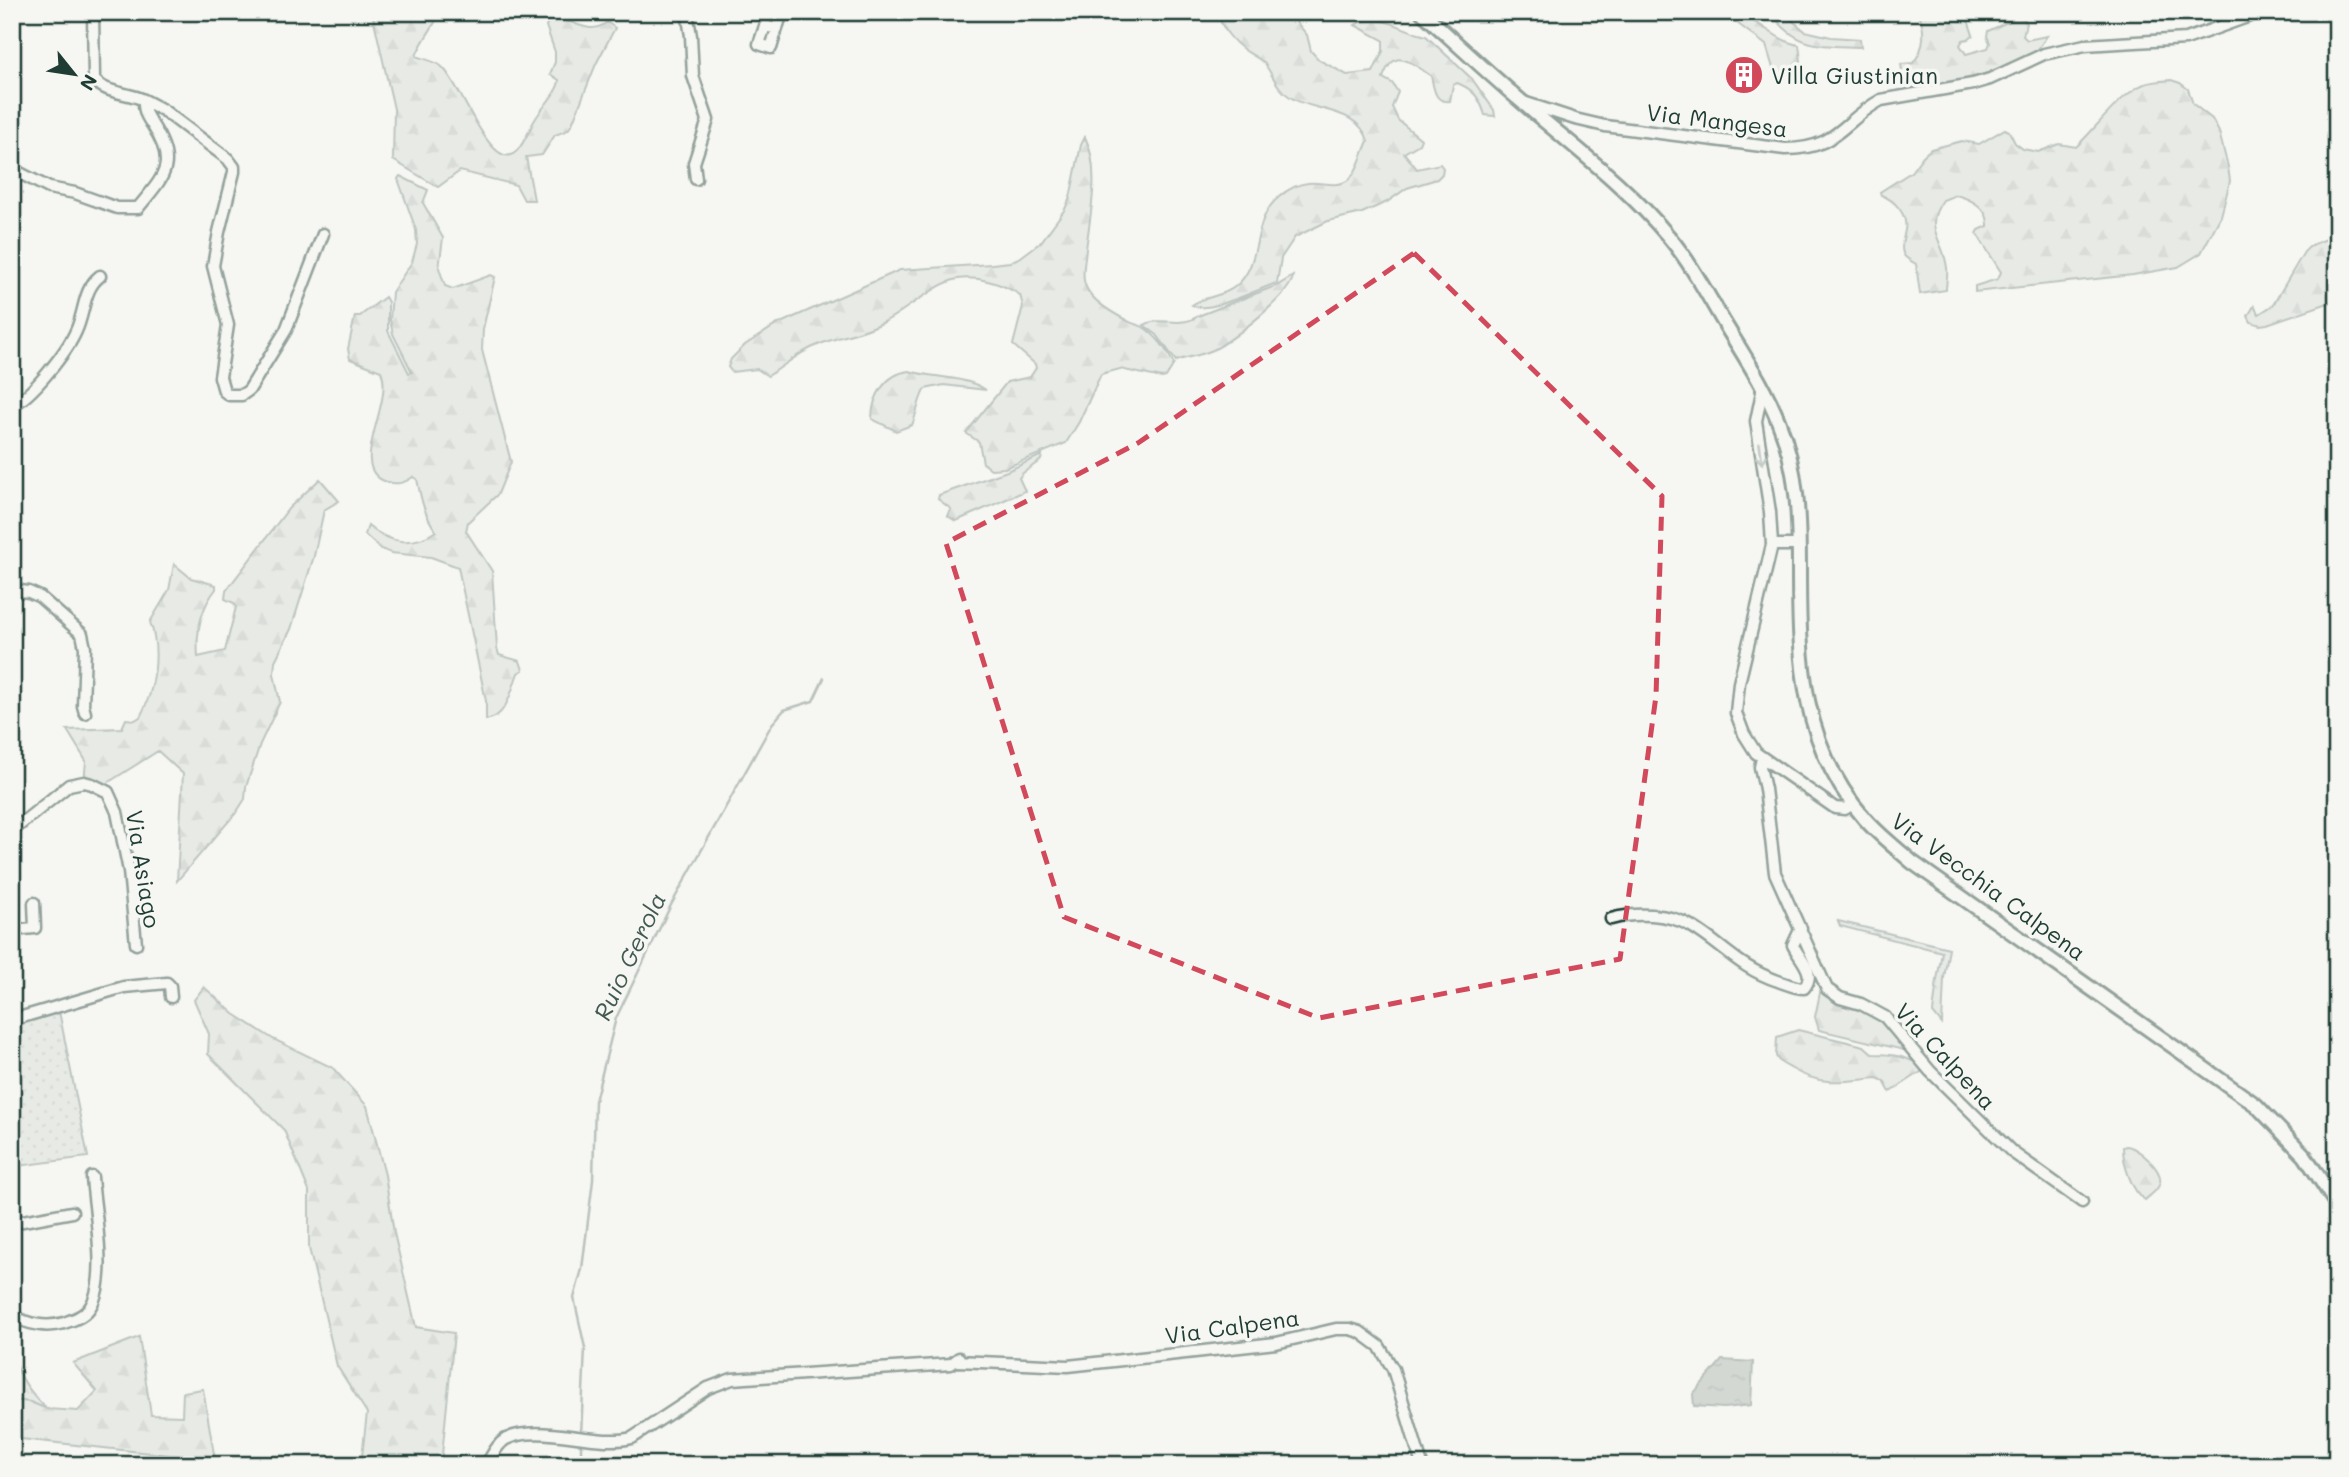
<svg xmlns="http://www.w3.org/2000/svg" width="2349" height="1477" viewBox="0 0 2349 1477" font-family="Mali,sans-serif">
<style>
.grass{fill:url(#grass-tufts);stroke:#7a8c85;stroke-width:2}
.forest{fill:url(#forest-firs);stroke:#7a8c85;stroke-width:2}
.garden{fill:url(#garden-dots);stroke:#7a8c85;stroke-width:2}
.water{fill:url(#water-ripples);stroke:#72847d;stroke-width:2}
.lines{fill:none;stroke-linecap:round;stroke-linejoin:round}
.stream{stroke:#72847d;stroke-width:2.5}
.minor-casing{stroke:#1f3d34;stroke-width:15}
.major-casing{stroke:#1f3d34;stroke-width:18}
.minor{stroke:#f6f6f2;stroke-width:10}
.major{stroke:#f6f6f2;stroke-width:12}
.oneway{stroke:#8a9a93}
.marked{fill:none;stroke:#d1495b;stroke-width:5;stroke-dasharray:14 9;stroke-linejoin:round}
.labels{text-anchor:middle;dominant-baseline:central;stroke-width:7;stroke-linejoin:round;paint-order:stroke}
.poi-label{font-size:23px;fill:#1f3d34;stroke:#f6f6f2;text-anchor:start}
.street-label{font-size:23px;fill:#1f3d34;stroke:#f6f6f2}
.water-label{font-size:24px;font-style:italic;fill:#425a52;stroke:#f6f6f2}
</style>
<defs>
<pattern id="grass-tufts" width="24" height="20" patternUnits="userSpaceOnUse" patternTransform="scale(1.75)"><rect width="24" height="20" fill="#d6dbd6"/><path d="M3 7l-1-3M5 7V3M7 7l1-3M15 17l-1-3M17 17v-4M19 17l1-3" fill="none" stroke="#b7bdb8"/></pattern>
<pattern id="forest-firs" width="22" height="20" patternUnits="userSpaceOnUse" patternTransform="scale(1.75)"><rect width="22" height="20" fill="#d6dbd6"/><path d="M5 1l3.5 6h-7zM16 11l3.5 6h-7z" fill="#b7bdb8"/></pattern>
<pattern id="garden-dots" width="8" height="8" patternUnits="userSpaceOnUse" patternTransform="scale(1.75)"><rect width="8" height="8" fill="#d6dbd6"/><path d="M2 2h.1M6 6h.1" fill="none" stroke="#b7bdb8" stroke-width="1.8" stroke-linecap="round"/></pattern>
<pattern id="water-ripples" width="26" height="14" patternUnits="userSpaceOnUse" patternTransform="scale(1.75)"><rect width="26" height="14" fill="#aab3ae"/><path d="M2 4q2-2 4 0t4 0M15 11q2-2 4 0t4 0" fill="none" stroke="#8a938e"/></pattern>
</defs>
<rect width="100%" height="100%" fill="#f6f6f2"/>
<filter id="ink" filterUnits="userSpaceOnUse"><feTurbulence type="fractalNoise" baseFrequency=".0143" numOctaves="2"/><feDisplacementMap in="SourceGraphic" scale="14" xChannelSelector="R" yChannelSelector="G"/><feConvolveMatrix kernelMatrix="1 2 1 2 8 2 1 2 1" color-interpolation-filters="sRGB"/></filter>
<g filter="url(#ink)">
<path class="grass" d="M12,1315l5,3c-9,41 1,63 30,91l-17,-7 -18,-2z"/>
<path class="forest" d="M372,12h68c-7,17 -18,28 -24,44 7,3 19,5 25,10 18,14 46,97 70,89 9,-3 17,-22 21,-30 6,-14 27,-33 27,-45l-9,-6 5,-12v-10l-9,-26 3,-7c21,-5 38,20 58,3l8,6 -19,36 -24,60 -4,6 -13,5 -13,20 -16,2 8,43h-10l-8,-15 -56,-14 -22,16 -45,-27 1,-51z
M1218,12h70l19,23 4,16 8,9 28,15 26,-3 10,-21v-11l-28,-15c18,-14 46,3 64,9l7,2 46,43 22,31 1,6 -10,-1c-5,-16 -11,-26 -28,-32l-4,2 -3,16c-16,2 -16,-13 -19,-25 -21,-14 -37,-30 -48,2l9,5 6,9 -6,15 6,13 23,19 -2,5 -15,9 13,16 23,-5 3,4 -1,6 -5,5 -30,9 -20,14 -25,11 -34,8 -33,16 -14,21 -4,25c-20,6 -68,32 -85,22 13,-9 31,-8 44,-19 28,-24 14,-66 43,-89 8,-7 18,-13 29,-14 16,-2 33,8 45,-8 6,-9 10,-23 15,-34 -9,-34 -57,-29 -78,-44 -13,-8 -17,-22 -26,-34 -5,-5 -12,-8 -18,-12 -13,-9 -26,-24 -28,-39z
M1770,12h12l23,19 26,6 29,2 1,8c-43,-2 -63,2 -91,-35z
M1918,12h51l-1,8 5,15 -5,4 -5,1 -3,5 6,9 22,-6 2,-5 -3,-7 1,-5 28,-13 8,1 2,4 -3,13 4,4 20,-4 -13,19 -52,23 -77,13 -4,-27 12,-1c12,-14 13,-34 5,-51z
M1735,16c22,0 39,25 64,29 1,10 5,25 -2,33l-7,-1 -17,-9 -7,-23 -33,-25z
M2171,80l9,3 8,6 5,15 19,15 7,13 9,35 2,14 -9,35 -20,37 -23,14 -45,8 -158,17v-6l23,-7 3,-7 -24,-38 2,-4 9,-4c1,-18 -17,-27 -32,-31l-13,5c-21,29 1,39 4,68 1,7 -1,15 -1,22l-26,4 -4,-30c-5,-3 -12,-6 -13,-11 -3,-7 1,-16 2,-23 3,-15 -10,-30 -24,-35l-1,-3 31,-20 12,-16 8,-7 31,-8 17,3 26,-15 4,2 6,12 8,6 15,3 21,-8 17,3c21,-20 38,-45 62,-60 9,-6 23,-6 33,-7z
M1085,137c16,32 5,78 1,112 -1,12 -5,28 0,38 6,14 28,27 42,34 4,3 10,3 15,6 13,8 25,24 31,37l-8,13 -4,1 -42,-9 -19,5 -22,48 -13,21 -61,25 -14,1 -8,-6 -4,-21 -13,-9 41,-51 23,-5 6,-9 -1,-4 -22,-19 10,-39 -3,-11c-16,-11 -42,-19 -62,-16 -20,3 -53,32 -74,43 -20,11 -45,14 -66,23 -19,7 -33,20 -50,31l-11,-7 -25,3 -4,-5 3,-8 14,-14 31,-20 124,-55 92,-6 18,-2 11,-5 20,-15 24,-33 5,-11 11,-53z
M400,176l28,14 -5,13 20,35 -4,30 6,18 8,3 38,-14 4,2 -12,52 -1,21 29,112 -13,32 -30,28 -2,9 26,40 5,77 2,7 21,6 3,9 -5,3c-7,18 -11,44 -32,47v-19l-28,-134 -27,-10 -40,-4 -10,-4 -16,-14 3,-10c21,19 45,22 68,6 -12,-17 -15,-32 -19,-52l-4,-2c-9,6 -16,8 -26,5 -42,-13 8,-79 -6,-111l-31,-12 -2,-10 7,-33h5l25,-19 3,5v29l21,42 3,-1 -19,-38 -3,-14 2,-28 20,-30 5,-18 -1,-14 -18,-51z
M2337,235v65l-70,24 -7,1 -9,-3 -3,-6 6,-10 5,8 14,-9 31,-53 7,-7z
M1293,276c-1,18 -62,65 -80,74 -11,5 -25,7 -37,11l-19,-26 -13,-10c17,-10 36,4 54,-9l80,-31z
M909,371c23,7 57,5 77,19l-42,-5 -19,4c-6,8 -8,25 -13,36l-16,6 -24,-12c0,-22 13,-45 37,-48z
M1042,455l-1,5 -18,13 -4,5 6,13 -69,30 -8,-5 3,-7 -13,-10 1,-4 68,-24z
M320,479l19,22 -15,9 -10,46 -23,73 -16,32 -1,13 6,28 -20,42 -14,43 -1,12 -9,14 -59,68 6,-107 -25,-23 -57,36 -17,-5 2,-21 -19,-31 55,-2 4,-9 9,1 5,-3c15,-27 21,-66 10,-95l19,-32 5,-26 17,14 25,7v4c-15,19 -20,44 -18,68l27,-6 11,-44 -2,-4 -9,-4 1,-8 63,-83z
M1838,921l111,27 -5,30 -2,46 -9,-11 4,-33 5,-28 -102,-26z
M1802,943l30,50 51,23 25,35 -89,-21 -4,-13 6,-29z
M204,987l30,27 39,25 60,29 34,38 18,69 9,58 22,94 38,6 -13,132h-80l6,-52 -30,-47 -28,-118v-57l-25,-61 -76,-76 1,-20 -15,-34z
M1798,1030l66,16 9,8c20,0 34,2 51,14v2l-34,22 -6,-11 -7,-3c-33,3 -55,9 -85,-9 -7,-4 -13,-6 -16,-13l1,-19z
M2126,1146c11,0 37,24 34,36 -1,8 -10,13 -15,18 -14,-9 -22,-37 -22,-53z
M139,1337l12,78 31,1 1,-24 20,-3 12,71 -203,-22v-38l18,2 17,7 31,2 19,-20 -24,-28z"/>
<path class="garden" d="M58,1006l30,151 -70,9 -6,-8v-138z"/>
<path class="water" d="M1722,1360l31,2 -2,43 -27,3 -30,-2 -1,-12z"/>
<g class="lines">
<path class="stream" d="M581,1435l4,-87 -11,-50 8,-29 11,-89 2,-79 21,-83 55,-113 101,-181 12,-14 29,-9 11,-23
M581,1465v-23"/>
<g class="minor-casing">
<path id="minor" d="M687,12l4,24 2,40 15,44 -14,43 2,16
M2334,12l3,1
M777,29l-12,-3 -6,18 12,4 11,-36
M144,100l19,10 65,49 6,8v5l-15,60 -6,34 15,59 -8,52 4,14 5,4h13l7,-5 37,-60 37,-96
M1523,102l52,17 30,7 180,23c53,0 56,-27 96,-49l92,-16 17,-5 54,-25 41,-9 101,-6 75,-27
M12,169l37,19 26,5 42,15h21c26,-32 40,-43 15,-82 -6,-9 -10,-15 -9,-26 -16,-8 -40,-6 -50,-21l-1,-67
M1763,387l-7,34 14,91 2,33 -33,138 -3,30 8,21 12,19 79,55 10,1 8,-5
M12,405c19,-7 56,-55 64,-74 9,-19 7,-42 24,-55
M1772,545h27
M12,590l17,2 11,5 42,37 3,14 -2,58 2,7
M1762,758l-2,9 5,22 10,84 52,116 13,9 21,6 24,13 45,54 82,81 70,50
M12,831l57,-46 15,-3 8,2 16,8 9,20 12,59 7,73
M1611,919c24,-7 58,-6 80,7 32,19 48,42 87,55 9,3 17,7 26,7 13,-15 -4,-28 -11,-43l8,-17
M12,930l23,-2 -1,-25
M12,1020l112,-33 43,-4 3,3 1,11
M12,1223l60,-11
M12,1315c16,10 35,13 52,8 9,-3 18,-6 24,-13 22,-26 6,-99 4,-133
M957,1361l111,5 208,-23 60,-14h14l10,3 19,14 14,23 29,96
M486,1465c6,-9 11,-21 20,-26 34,-16 90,8 126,-1l76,-50 24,-9 219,-15 8,-6"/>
</g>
<g class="major-casing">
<path id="major" d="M1422,12c33,30 65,60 99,89 50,44 104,83 148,136 22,26 39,59 57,89 19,31 40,63 53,97 19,47 20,96 20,146 0,91 2,177 66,250 14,16 31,29 47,43l344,243 49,51 32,49"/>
</g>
<use href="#minor" class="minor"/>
<use href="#major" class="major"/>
</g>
<defs><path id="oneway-shaft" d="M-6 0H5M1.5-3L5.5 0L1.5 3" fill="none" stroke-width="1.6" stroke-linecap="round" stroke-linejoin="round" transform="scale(1.75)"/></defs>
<use class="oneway" href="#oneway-shaft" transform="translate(1761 454) rotate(82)"/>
</g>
<path d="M0 0H2349V1477H0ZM1414,253l248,243 -6,200 -36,263 -301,59 -255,-101 -118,-374 192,-100z" fill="#f6f6f2" fill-opacity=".55" fill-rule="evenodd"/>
<path class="marked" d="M1414,253l248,243 -6,200 -36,263 -301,59 -255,-101 -118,-374 192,-100z"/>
<defs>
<g id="building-disc" transform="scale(2.0125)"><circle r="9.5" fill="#d1495b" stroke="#f6f6f2"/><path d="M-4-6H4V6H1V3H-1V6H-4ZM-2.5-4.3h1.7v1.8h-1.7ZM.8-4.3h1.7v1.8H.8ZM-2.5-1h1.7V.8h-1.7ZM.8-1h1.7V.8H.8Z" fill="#fff"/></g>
</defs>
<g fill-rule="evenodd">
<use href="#building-disc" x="1744" y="75"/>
</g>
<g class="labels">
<g class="poi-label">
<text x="1771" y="75">Villa Giustinian</text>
</g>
<g class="street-label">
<text transform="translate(1717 120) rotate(7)">Via Mangesa</text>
<text transform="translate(144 869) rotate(81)">Via Asiago</text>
<text transform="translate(1989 886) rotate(36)">Via Vecchia Calpena</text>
<text transform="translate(1946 1056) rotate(47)">Via Calpena</text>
<text transform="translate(1232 1326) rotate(-8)">Via Calpena</text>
</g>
<g class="water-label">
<text transform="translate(629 956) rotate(-65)">Ruio Gerola</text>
</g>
</g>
<rect width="2349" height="1477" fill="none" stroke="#f6f6f2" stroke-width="42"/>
<rect x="21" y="21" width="2307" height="1435" fill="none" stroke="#1f3d34" stroke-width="2.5" filter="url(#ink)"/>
<g transform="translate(74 74) rotate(120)" stroke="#f6f6f2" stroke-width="5" paint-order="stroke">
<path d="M0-5L12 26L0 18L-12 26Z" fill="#1f3d34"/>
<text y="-10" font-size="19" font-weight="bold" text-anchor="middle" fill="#1f3d34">N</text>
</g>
</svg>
